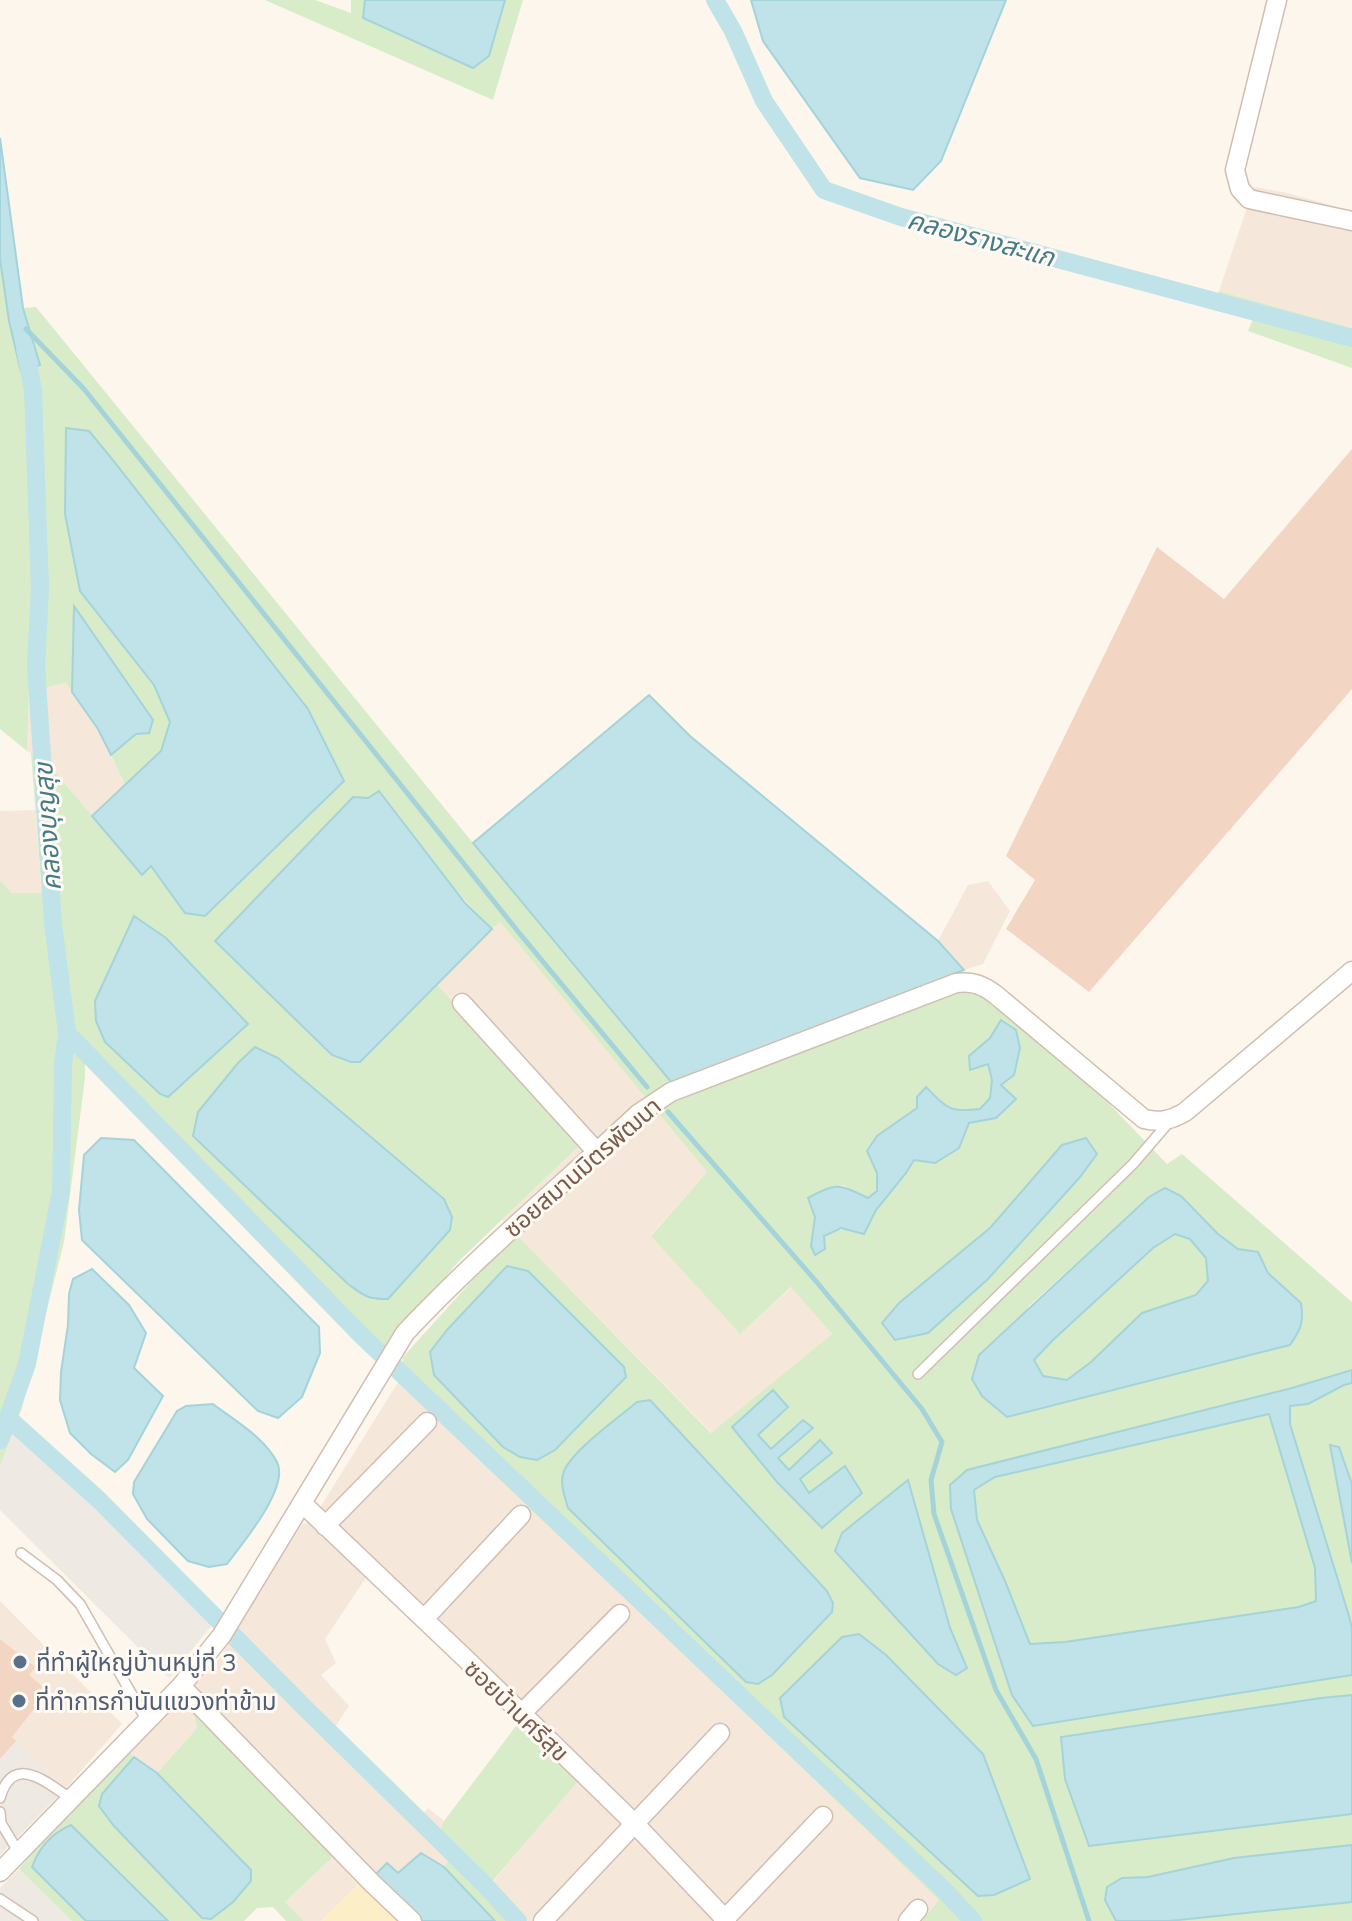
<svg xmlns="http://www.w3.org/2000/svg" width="1352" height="1921" viewBox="0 0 1352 1921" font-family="Mulish,'Noto Sans Thai',sans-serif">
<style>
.residential{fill:#f5e8da}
.industrial{fill:#efe9e4}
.green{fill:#d8ecc9;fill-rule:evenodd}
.sand{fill:#fcefc7}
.water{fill:#bfe3e8;stroke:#a5d3da;stroke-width:2;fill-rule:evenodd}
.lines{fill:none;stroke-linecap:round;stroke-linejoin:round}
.stream{stroke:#a5d3da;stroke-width:5}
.canal{stroke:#bfe3e8;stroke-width:18}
.building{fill:#f3d5c3}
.lane-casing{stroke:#d1beb0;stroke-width:12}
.street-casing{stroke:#d1beb0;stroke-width:21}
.lane{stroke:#fff;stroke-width:9}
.street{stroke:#fff;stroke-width:18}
.service-dot{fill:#5c6f8a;stroke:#fffaf3;stroke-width:3}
.labels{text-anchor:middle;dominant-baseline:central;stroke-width:6;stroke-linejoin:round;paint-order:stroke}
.street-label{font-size:24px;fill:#7a5c4d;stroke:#fffaf3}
.service-label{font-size:24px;fill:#4e5e75;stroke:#fffaf3;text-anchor:start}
.water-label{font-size:26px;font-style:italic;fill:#437c86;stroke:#fffaf3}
</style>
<rect width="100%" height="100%" fill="#fdf6ec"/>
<path class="residential" d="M1254,187l29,5 69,19v117l-133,-37z
M66,683l32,46 27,56 -33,31 -44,-52 -21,-13 2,-60z
M35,810l7,83h-30l-12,-13v-69z
M988,881l22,30 -27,53 -19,6 -26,-29 30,-56z
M500,922l207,250 -56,63 89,99 52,-47 40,47 -120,99 -210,-213 79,-76 -145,-161z
M400,1379l540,521 -18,21h-396l-36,-36 88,-105 -211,-204 -42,63 11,24 -15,12 28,31 -18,27 89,85 8,-10 16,13 -6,14 19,16 -13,16 -23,-13 -23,19 -24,3 -183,-170 6,22 -40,45 -23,-16 -6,-7 53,-50 37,-40 84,-136 9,-2z
M0,1601l122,123 -56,64 -66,-62z
M333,1857l25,28 -37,36h-17l-19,-19z"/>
<path class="industrial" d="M14,1428l31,26 167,171 -43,53 -169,-168v-44z
M0,1726l66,62 -66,67z
M19,1869l53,52h-72v-33z"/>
<path class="green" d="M265,0h50l36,13v-13h14l-2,18 126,38 16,-56h18l-30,100z
M0,260l9,61 31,43 -17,-56 13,-1 437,536 199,240 291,-96 19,8 110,91 75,78 15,-10 170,148v68l-60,18 -325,82 -17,16 1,23 82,217 319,-51v20l-31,3 -260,39 28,109 263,-32v31l-118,13 -86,19 -26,1 -17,22 11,21h-194l17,-21 -539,-521 3,-22 112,-124 196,200 121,-99 -41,-47 -51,47 -89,-98 56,-64 -207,-250 -8,7 -124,-131h-15l-138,144 117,113 19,7h9l76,-79 145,161 -123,118 -81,96 -292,-297v17l-21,164 -42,166 -22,58v-586l12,13h30l-11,-140 17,11 94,110 9,-8 34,47 159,-132 -36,-72 -220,-278 -8,160 74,94 16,37 -9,29 -36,34 -14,-30 25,-21 -61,-127 -3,85 -6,-9 -37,8 -2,60 -27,-22zM1000,1021l20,27 -6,27 -14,11 -4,32 -27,4 -10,26 -45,12 -8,13 -30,37 -11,23c-29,-6 -30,-5 -54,13l4,-28 27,-33 26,13 9,-7v-55l40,-28 9,-21c21,21 23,26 54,23 16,-17 13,-25 8,-46l-19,-8 21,-18zM278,1058l166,141 8,18 -64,82 -14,1 -12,-5zM1080,1177l-92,102 -60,54 -29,-30 91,-75zM1165,1188l16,8 37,38 20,15 20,3 10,21 33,30 -187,86 -106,28 -26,-21 47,-90 120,-109zM859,1634l27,21 97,99 -5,142 -194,-179z
M1219,291l133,37v40l-104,-37 5,-12 -40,-9z
M1175,1234l15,5 16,19 2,23 -12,14 -54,18 -51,49 -24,19 -24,-5 -9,-16 19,-20 100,-92z
M1352,1383v101l-13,-37 -9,-1 22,117v65l-62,-205v-17l19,-2 35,-19z
M1269,1414l46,154 1,33 -17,6 -234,35 -35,2 -25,-63 -28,-61 -3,-30 21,-13z
M191,1704l145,150 -51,48 19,19h-18l-13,-14 -16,1 -13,13h-76l-97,-96c-19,8 -32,23 -39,42l54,54h-14l-53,-52 25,-30 84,-89 6,7 -32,36 149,77 -94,-97 40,-45z
M519,1722l60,58 -89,104 36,37h-31l-51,-54 13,-16 -19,-16 6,-14z
M1352,1902v19h-183z"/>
<path class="sand" d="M336,1855l85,66h-100l37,-36 -25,-28z"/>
<path class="water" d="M365,0h140l-16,56 -16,12 -110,-50z
M751,0h255l-65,161 -28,29 -53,-12 -97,-137z
M0,138l23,170 17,57 -19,7 -12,-51 -9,-62z
M66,428l23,3 23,28 196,250 36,72 -139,135 -20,-3 -34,-47 -9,9 -50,-59 69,-65 9,-29 -16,-37 -74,-94 -15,-77z
M74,606l79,114 -4,13 -13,1 -25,21 -13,-26 -26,-37z
M649,695l41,41 248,205 26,29 -292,113 -199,-240z
M379,791l86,112 27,26 -132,133h-9l-19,-7 -117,-114 138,-144 15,1z
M134,916l32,22 82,86 -80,73 -8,-3 -55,-52 -9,-21 -1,-20z
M1001,1020l15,10 4,18 -6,27 -13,10 15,14 -20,19 -27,5 -10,25 -24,15 -21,-3 -8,13 -30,37 -12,24 -23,-6 -17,8 1,13 -10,6 -4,-9 4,-29 -7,-19c29,-16 30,-14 60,0l9,-7v-18l-10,-22 10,-15 40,-28v-11l9,-10c21,21 23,26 54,22l10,-11 2,-18 -4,-16 -18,6 -1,-14 21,-18z
M255,1047l23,11 166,141 8,18 -2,13 -62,69c-20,1 -25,-4 -40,-15l-155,-148 5,-24 40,-49z
M101,1138l33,2 185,187 1,26 -18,44 -24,21 -20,-7 -176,-171 -3,-30 5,-55z
M1086,1138l11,16 -17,23 -92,102 -60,54 -33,7 -13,-17 17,-20 91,-75 72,-83z
M1165,1188l16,8 37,38 20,15 20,3 10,21 33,30c3,19 0,26 -11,42l-283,72 -25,-21 -10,-17 7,-24 170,-158zM1175,1234l15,5 16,19 2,23 -12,14 -54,18 -51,49 -24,18 -24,-4 -9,-16 19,-20 100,-92z
M507,1266l21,5 96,96 2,10 -71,73 -18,10 -17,-3 -17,-10 -69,-72 -4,-23 17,-22z
M92,1269l37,36 17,28 -12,35 29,28 -35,64 -13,12 -24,-18 -21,-21 -10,-33 1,-28 7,-47 1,-31 4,-15z
M1352,1370v13l-8,2 -36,19 -18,2v18l59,192 3,12v47l-319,51 -21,-31 -61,-186 -1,-24 17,-15 325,-82zM1269,1414l46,154 1,33 -17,6 -234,35 -35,2 -25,-63 -28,-61 -3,-30 21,-13z
M773,1390l15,17 -30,28 13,14 32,-29 10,8 -35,30 11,12 31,-30 12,13 -32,26 9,14 36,-27 17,27 -40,35 -45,-46 -45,-55z
M650,1400l177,191 6,12 -1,9 -60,63 -14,9 -12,-2 -178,-174c-3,-11 -9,-25 -4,-37 9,-21 54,-53 73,-69z
M213,1404c21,16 51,33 64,58 13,25 -35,82 -50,102l-18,3 -21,-6 -41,-42 -14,-25 1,-12 43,-71 9,-5z
M1330,1445l9,2 13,37v79z
M908,1480l42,148 17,40 -11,7 -18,-11 -103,-113 7,-18z
M859,1634l27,21 97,99 47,125 -36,16 -16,1 -194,-179 -4,-19 62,-61z
M1352,1695v119l-263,32 -24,-67 -4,-42 260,-39z
M134,1757l23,16 94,97v11l-18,21 -22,17 -9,-1 -88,-92 -15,-20 3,-12z
M71,1825l97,96h-82l-54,-54c7,-19 20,-34 39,-42z
M1352,1845v57l-183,19h-53l-11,-21 2,-13 15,-9 26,-1 86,-19z
M421,1853l23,14 51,54h-75l-46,-45 13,-13 11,10z"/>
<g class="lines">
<path class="stream" d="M26,329l58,60 436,545 127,153
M668,1112l147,168 107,129 20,33 -11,38 3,34 62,176 40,69 53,162"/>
<path class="canal" d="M715,0l18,31 31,70 60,89 77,27 451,121
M67,1033l294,302 583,555 29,31
M8,1418l91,82 207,209 176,173 36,39
M0,1440l27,-76 34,-173 2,-127 4,-31 -14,-110 -17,-257 4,-78 -7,-197 -8,-43"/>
</g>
<path class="building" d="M1352,449v240l-263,303 -83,-63 29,-49 -29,-24 151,-309 67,52z
M0,1639l35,28 -6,8 19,16 -36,46 4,4 -16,18z"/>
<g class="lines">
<g class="lane-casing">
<path id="lane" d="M918,1374l215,-210 37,-43
M21,1553l36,27 23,24 67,117
M0,1798c13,-46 48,-15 71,1
M0,1812l1,11 18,30
M0,1899l33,22"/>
</g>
<g class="street-casing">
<path id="street" d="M1277,0l-42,170 5,19 9,10 103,22
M462,1003l134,148
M302,1503l167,159 165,161 93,98
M325,1526l102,-104
M424,1619l97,-104
M181,1686l191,197 40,38
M521,1714l99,-100
M0,1872l181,-186 41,-51 183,-302c73,-78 155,-146 233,-219l33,-22 285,-109c17,-2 27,2 40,12l148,124c16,4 27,1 41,-7l167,-141
M543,1921l177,-188
M723,1921l100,-105
M908,1921l10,-12"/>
</g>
<use href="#lane" class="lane"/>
<use href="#street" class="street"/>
</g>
<g class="service-dot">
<circle cx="20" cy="1662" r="8"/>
<circle cx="19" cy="1701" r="8"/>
</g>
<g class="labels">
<g class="street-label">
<text transform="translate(582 1167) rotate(-41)">ซอยสมานมิตรพัฒนา</text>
<text transform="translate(517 1710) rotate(44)">ซอยบ้านศรีสุข</text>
</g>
<g class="service-label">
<text x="36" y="1662">ที่ทำผู้ใหญ่บ้านหมู่ที่ 3</text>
<text x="35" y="1701">ที่ทำการกำนันแขวงท่าข้าม</text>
</g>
<g class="water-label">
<text transform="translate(981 238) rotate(15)">คลองรางสะแก</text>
<text transform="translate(47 827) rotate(-94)">คลองบุญสุข</text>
</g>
</g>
</svg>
